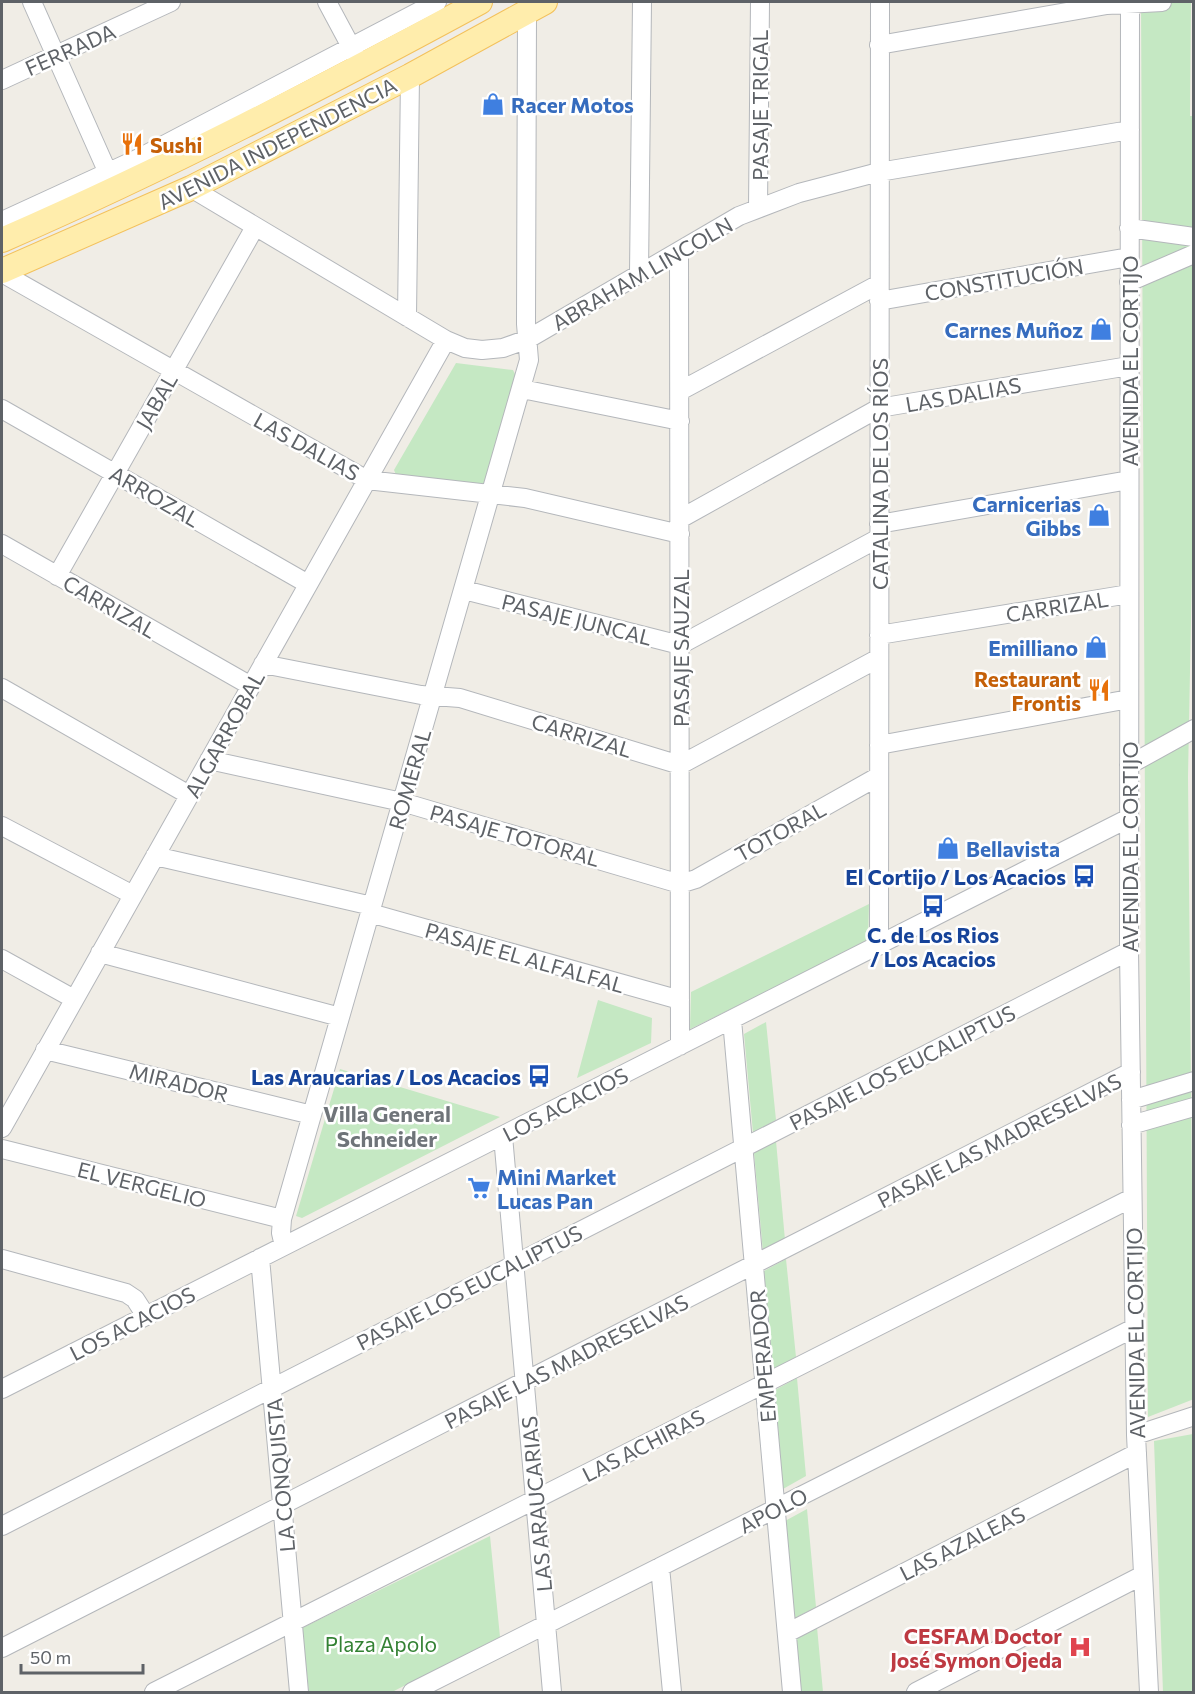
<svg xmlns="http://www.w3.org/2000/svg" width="1195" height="1694" viewBox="0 0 1195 1694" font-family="Commissioner,sans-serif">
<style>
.green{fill:#c5e8c3}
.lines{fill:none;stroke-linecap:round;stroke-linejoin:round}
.minor-casing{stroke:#b4b7bb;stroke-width:20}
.major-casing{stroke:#f3c15c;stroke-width:26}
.minor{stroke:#fff;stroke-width:18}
.major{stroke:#ffedac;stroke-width:24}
.labels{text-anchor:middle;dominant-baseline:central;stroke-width:5;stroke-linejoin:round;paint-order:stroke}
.street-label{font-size:21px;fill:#5e6267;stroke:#fff}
.shop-label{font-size:21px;font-weight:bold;fill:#366cbe;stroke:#fff;text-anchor:start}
.food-label{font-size:21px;font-weight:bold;fill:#c56008;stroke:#fff;text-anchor:start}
.transit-label{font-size:21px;font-weight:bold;fill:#164399;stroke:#fff;text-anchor:end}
.health-label{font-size:21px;font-weight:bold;fill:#be3a42;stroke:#fff;text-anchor:end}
.park-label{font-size:21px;fill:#338133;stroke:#fff}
.neighbourhood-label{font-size:22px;font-weight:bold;fill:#6f7479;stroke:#fff}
</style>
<rect width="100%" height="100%" fill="#f0ede6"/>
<path class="green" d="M1141,2h50l-1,114h4v346l-6,315 6,622 -46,18z
M456,363l57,7 4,8 -33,111 -88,-14 -2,-5z
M869,904l-1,38 -178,87 1,-37z
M598,1000l54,18 -1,25 -74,35z
M766,1022l10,98 -23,13 -9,-99z
M340,1069l160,48 -198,101 -6,-2z
M776,1141l9,99 -22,12 -9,-99z
M786,1259l10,98 -23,13 -9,-99z
M797,1378l9,98 -23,13 -8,-99z
M1193,1434v258h-30l-9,-251z
M807,1509l9,98 -23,12 -8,-98z
M490,1536l10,101 -108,55h-83l-7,-64z
M817,1627l6,65h-23l-5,-53z"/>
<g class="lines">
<g class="minor-casing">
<path id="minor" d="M32,2l76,171
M327,2l30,56
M1130,2l-1,949 7,484 13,257
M879,45l228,-40 55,-3
M2,80l169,-78
M191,188l255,152 19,8 17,2 21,-2 25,-9 211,-123 60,-23 80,-21 251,-42
M758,208l2,-206
M2,221l135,-62 300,-157
M1129,228l65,9
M679,251l1,795
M2,273l365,207 158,18 155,36
M639,273l3,-271
M1129,282l65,-28
M879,301l250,-44
M407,317l3,-241
M522,389l158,32
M680,391l199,-107
M2,409l306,175
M680,519l199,-111 250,-42
M879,524l250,-44
M2,544l249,142
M57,576l198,-349
M464,590l216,55 199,-107
M879,635l250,-41
M263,664l158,31 39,3 220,67 199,-107
M2,688l187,107
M879,745l250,-46
M209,760l193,42 278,82 16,-5 183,-103
M1129,765l65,-36
M2,826l131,69
M155,856l217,50
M370,913l310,87
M879,946l1,-944
M100,953l240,64
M2,959l72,40
M732,1020l60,672
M45,1050l267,65
M1131,1100l63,-19
M1131,1125l63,-18
M2,1128l444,-788
M503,1136l49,556
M2,1149l280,70
M284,1246l-3,-13 1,-14 247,-859 -3,-36 1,-312
M260,1258l39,434
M2,1259l124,34 9,6 11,17
M2,1389l1127,-571
M1136,1435l58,-19
M2,1526l1127,-575
M660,1567l12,125
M787,1633l350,-180
M2,1648l1129,-576
M154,1692l978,-494
M412,1692l722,-364
M916,1692l227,-117"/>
</g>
<g class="major-casing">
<path id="major" d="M2,240c163,-71 321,-153 478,-238
M2,271l189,-83 219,-112 135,-74"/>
</g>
<use href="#minor" class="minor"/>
<use href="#major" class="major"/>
</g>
<defs>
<g id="shop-bare" transform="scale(1.8)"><path d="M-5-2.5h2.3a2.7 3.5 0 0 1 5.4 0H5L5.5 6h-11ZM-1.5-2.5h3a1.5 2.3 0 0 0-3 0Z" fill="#3f7fe0" stroke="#fff" stroke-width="2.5" paint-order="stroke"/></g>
<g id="restaurant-bare" transform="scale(1.8)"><path d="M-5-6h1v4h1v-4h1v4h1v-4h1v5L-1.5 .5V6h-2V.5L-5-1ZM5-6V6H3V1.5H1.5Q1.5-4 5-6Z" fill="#e8710a" stroke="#fff" stroke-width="2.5" paint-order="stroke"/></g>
<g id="bus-bare" transform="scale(1.8)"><path d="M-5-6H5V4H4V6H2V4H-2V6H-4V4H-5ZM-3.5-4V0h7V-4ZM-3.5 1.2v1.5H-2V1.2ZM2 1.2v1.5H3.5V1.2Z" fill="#1a4fb4" stroke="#fff" stroke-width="2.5" paint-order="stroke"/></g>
<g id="supermarket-bare" transform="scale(1.8)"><path d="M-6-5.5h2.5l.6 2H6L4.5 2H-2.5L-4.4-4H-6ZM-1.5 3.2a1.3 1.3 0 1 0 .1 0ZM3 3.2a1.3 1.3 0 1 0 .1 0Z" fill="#3f7fe0" stroke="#fff" stroke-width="2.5" paint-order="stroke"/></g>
<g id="hospital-bare" transform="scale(1.8)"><path d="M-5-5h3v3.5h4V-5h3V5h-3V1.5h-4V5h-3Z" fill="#e0444e" stroke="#fff" stroke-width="2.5" paint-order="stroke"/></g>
</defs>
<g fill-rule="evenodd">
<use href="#shop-bare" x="493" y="104"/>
<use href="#restaurant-bare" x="132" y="144"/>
<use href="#shop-bare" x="1101" y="329"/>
<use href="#shop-bare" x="1099" y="515"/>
<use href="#shop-bare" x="1096" y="647"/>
<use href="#restaurant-bare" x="1099" y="690"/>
<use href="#shop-bare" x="948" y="848"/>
<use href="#bus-bare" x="1084" y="876"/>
<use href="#bus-bare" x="933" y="906"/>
<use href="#bus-bare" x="539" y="1076"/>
<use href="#supermarket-bare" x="479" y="1188"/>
<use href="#hospital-bare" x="1080" y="1647"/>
</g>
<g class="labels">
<g class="street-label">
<text transform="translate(70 49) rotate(-24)">FERRADA</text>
<text transform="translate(759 105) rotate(-90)">PASAJE TRIGAL</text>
<text transform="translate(277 143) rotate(-27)">AVENIDA INDEPENDENCIA</text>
<text transform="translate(642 273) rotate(-30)">ABRAHAM LINCOLN</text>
<text transform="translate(1004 279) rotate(-10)">CONSTITUCIÓN</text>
<text transform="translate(1129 361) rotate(-90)">AVENIDA EL CORTIJO</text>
<text transform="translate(963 394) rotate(-10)">LAS DALIAS</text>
<text transform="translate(156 401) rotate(-60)">JABAL</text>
<text transform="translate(307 446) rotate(29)">LAS DALIAS</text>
<text transform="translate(879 474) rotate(-90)">CATALINA DE LOS RÍOS</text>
<text transform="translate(155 496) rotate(30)">ARROZAL</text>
<text transform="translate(110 606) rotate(30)">CARRIZAL</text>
<text transform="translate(1057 606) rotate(-9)">CARRIZAL</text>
<text transform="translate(577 619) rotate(14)">PASAJE JUNCAL</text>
<text transform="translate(680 648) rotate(-90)">PASAJE SAUZAL</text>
<text transform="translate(224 734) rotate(-61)">ALGARROBAL</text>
<text transform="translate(582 735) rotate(17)">CARRIZAL</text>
<text transform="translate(409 779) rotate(-74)">ROMERAL</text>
<text transform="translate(780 831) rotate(-29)">TOTORAL</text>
<text transform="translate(515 835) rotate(16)">PASAJE TOTORAL</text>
<text transform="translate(1129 847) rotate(-90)">AVENIDA EL CORTIJO</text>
<text transform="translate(525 957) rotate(16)">PASAJE EL ALFALFAL</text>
<text transform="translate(902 1067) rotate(-27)">PASAJE LOS EUCALIPTUS</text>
<text transform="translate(179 1082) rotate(14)">MIRADOR</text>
<text transform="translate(565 1104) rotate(-27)">LOS ACACIOS</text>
<text transform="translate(999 1140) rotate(-27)">PASAJE LAS MADRESELVAS</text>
<text transform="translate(142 1184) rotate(14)">EL VERGELIO</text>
<text transform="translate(469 1287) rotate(-27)">PASAJE LOS EUCALIPTUS</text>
<text transform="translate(132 1323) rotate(-27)">LOS ACACIOS</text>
<text transform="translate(1135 1333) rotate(-91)">AVENIDA EL CORTIJO</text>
<text transform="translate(762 1356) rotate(-95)">EMPERADOR</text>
<text transform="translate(566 1361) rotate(-27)">PASAJE LAS MADRESELVAS</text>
<text transform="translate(643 1445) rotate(-27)">LAS ACHIRAS</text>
<text transform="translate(280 1475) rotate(-95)">LA CONQUISTA</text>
<text transform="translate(536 1504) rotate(-95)">LAS ARAUCARIAS</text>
<text transform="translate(773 1510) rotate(-27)">APOLO</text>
<text transform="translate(962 1543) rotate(-27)">LAS AZALEAS</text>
</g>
<g class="shop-label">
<text x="511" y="104">Racer Motos</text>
<text x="1083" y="329" text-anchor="end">Carnes Muñoz</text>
<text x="1081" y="503" text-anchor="end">Carnicerias<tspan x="1081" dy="24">Gibbs</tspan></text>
<text x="1078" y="647" text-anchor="end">Emilliano</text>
<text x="966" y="848">Bellavista</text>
<text x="497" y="1176">Mini Market<tspan x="497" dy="24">Lucas Pan</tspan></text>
</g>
<g class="food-label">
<text x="150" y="144">Sushi</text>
<text x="1081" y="678" text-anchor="end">Restaurant<tspan x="1081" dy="24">Frontis</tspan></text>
</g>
<g class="transit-label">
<text x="1066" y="876">El Cortijo / Los Acacios</text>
<text x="933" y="934" text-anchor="middle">C. de Los Rios<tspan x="933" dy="24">/ Los Acacios</tspan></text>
<text x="521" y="1076">Las Araucarias / Los Acacios</text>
</g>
<g class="health-label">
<text x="1062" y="1635">CESFAM Doctor<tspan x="1062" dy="24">José Symon Ojeda</tspan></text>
</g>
<g class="park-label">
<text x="381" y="1643">Plaza Apolo</text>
</g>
<g class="neighbourhood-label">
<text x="387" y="1113">Villa General<tspan x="387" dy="25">Schneider</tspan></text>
</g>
</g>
<rect width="1195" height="1694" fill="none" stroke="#5e6267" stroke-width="6"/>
<path d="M21 1664v9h122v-9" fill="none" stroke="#5e6267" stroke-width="3"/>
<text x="30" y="1664" font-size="18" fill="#5e6267" stroke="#ffffff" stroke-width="4.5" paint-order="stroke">50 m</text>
</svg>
